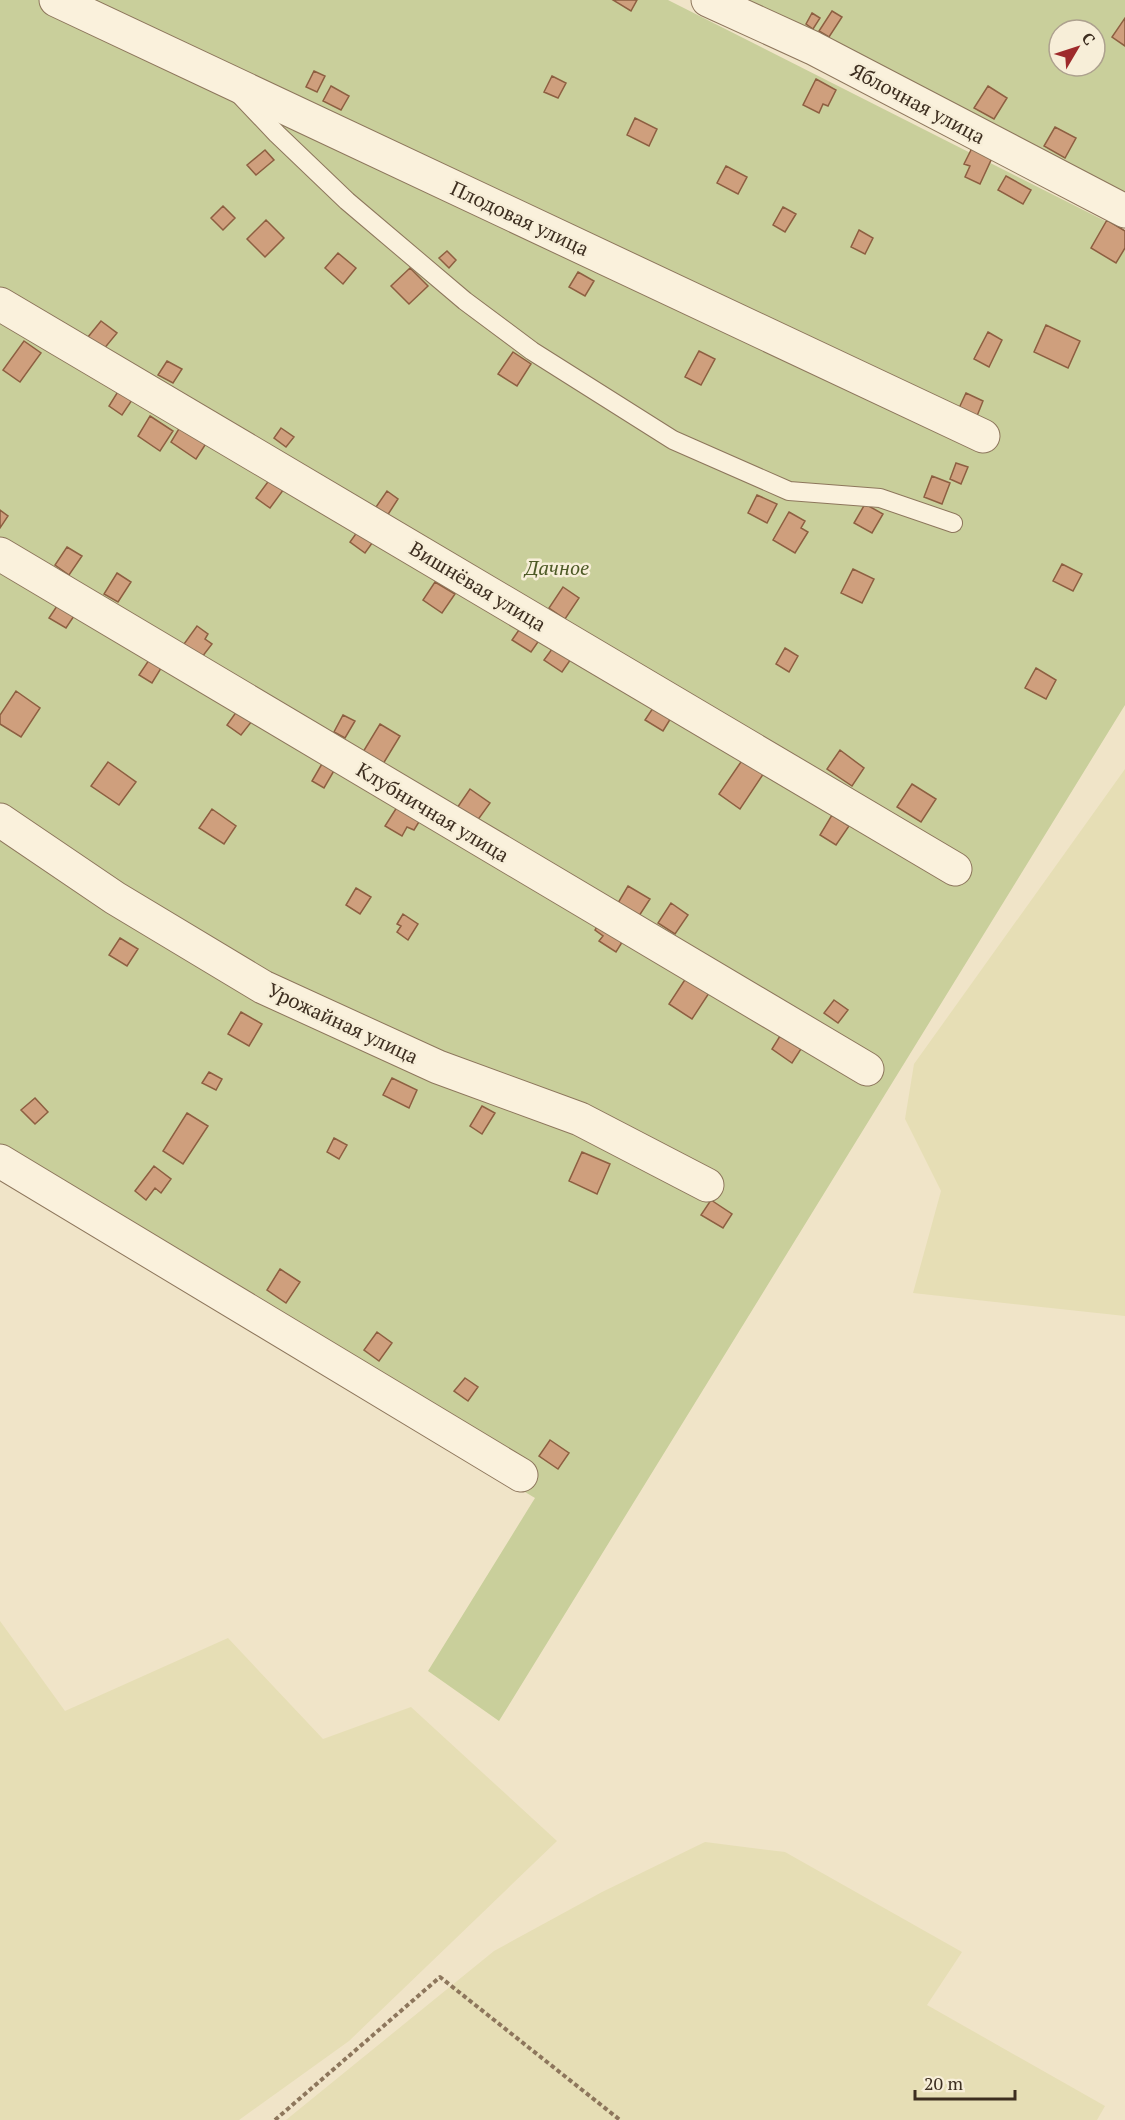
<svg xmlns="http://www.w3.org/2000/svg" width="1125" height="2120" viewBox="0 0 1125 2120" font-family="'PT Serif',serif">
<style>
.farmland{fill:#e6deb5}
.green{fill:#c9cf9b;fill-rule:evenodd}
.building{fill:#cf9f7d;stroke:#8d5f41;stroke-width:1.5}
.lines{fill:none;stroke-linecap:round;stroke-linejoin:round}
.lane-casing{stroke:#8d765c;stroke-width:20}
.street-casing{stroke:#8d765c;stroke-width:35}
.path{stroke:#8d765c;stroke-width:4;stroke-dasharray:4.5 3;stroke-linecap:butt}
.lane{stroke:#faf1dc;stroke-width:18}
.street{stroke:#faf1dc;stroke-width:33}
.labels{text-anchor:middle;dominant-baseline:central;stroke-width:5;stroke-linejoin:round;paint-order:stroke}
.street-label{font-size:20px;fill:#3d2e20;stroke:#f7eed8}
.park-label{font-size:20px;font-style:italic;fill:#4d5a26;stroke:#f7eed8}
</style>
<rect width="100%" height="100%" fill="#f0e4c8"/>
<path class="farmland" d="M1125,769v547l-212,-23 28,-102 -36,-72 9,-55z
M0,1621l65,90 163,-73 95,101 88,-32 146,134 -208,200 -110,79h-239z
M705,1842l80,10 177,100 -35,53 178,101 -8,14h-811l208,-169 108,-59z"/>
<path class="green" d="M0,0h668l457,231v474l-626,1016 -71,-50 107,-173 -535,-323z
M728,0h397v197zM1059,30h36v36h-36z"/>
<path class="building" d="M613,0h24l-6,11z
M832,11l10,6 -13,20 -10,-6z
M812,13l8,5 -7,11 -7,-5z
M1125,18v28l-13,-9z
M314,71l11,5 -8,16 -11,-5z
M552,76l14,7 -8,15 -14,-6z
M816,79l20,11 -8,16 -5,-2 -4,9 -16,-8z
M331,86l18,10 -8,14 -18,-9z
M988,86l19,12 -13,21 -20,-11z
M635,118l22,11 -8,17 -22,-11z
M1055,127l21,11 -11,20 -21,-12z
M972,148l20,10 -12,26 -15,-7 5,-11 -6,-2z
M265,150l9,10 -18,15 -9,-10z
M726,166l21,11 -9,17 -21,-11z
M1006,176l25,14 -8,14 -25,-14z
M223,206l12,12 -12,12 -12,-12z
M783,207l13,7 -11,18 -12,-7z
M266,220l18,18 -19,19 -18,-18z
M1107,220l18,11v17l-9,15 -25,-15z
M859,230l14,8 -8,16 -14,-7z
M447,251l9,9 -7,8 -10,-10z
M338,253l18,15 -13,16 -18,-16z
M410,268l18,18 -19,18 -18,-18z
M578,272l16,9 -9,15 -16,-9z
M101,321l16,12 -14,17 -15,-13z
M1046,325l34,16 -12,27 -34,-16z
M988,332l14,8 -13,27 -15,-8z
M24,341l17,12 -21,29 -17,-12z
M699,351l16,8 -14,26 -16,-8z
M513,352l18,12 -14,22 -19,-12z
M167,361l15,8 -9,14 -15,-8z
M122,385l14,9 -14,21 -13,-9z
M966,393l17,8 -6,15 -18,-8z
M150,416l23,15 -13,20 -22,-15z
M183,422l26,17 -13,20 -25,-17z
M281,428l13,9 -8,10 -12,-9z
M956,463l12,4 -7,17 -11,-5z
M932,476l18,7 -8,21 -18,-7z
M270,479l14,10 -14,19 -14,-10z
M387,491l11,8 -11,17 -11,-9z
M757,495l20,9 -10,19 -19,-10z
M865,504l18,10 -11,19 -18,-10z
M0,510l8,6 -8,12z
M789,512l16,9 -4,7 7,4 -13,21 -22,-13z
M360,528l15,11 -10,14 -15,-11z
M67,547l15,9 -13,19 -14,-10z
M1062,564l20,10 -9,17 -20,-10z
M853,569l21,10 -12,24 -21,-10z
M117,573l14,9 -13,20 -14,-8z
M435,582l20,12 -13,19 -19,-13z
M563,587l16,11 -14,21 -16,-11z
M59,603l17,10 -10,15 -17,-10z
M197,626l11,8 -3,5 7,5 -10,13 -18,-13z
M521,627l19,12 -9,13 -19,-12z
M555,645l18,11 -11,16 -18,-12z
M785,648l13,8 -9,16 -13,-8z
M151,657l12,8 -11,18 -13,-8z
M1036,668l20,12 -10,19 -21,-11z
M16,691l24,17 -19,29 -21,-13v-9z
M657,702l17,11 -11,18 -18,-11z
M237,711l15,10 -11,14 -14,-10z
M343,715l12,6 -10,17 -11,-6z
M380,724l20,12 -17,28 -20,-12z
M840,750l24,18 -12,18 -25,-17z
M743,759l21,14 -24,36 -21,-15z
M108,762l28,20 -17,23 -28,-19z
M323,762l12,7 -11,19 -12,-7z
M912,784l24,15 -15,23 -24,-15z
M470,789l20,14 -13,18 -20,-13z
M399,804l23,13 -8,13 -7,-3 -5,9 -17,-10z
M212,809l24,17 -12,18 -25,-16z
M832,815l17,11 -13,19 -16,-10z
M628,886l22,13 -11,17 -21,-13z
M356,888l15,9 -11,17 -14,-9z
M671,903l17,12 -13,19 -17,-11z
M403,914l15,10 -10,16 -11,-8 4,-6 -4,-2z
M601,920l25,16 -10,16 -17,-11 4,-5 -8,-6z
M120,938l18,11 -11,17 -18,-11z
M690,972l23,15 -21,32 -23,-15z
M834,1000l14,10 -10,13 -14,-10z
M241,1012l21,12 -13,22 -21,-12z
M780,1036l21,13 -9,14 -20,-14z
M209,1072l13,7 -6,11 -14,-7z
M392,1078l25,12 -8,18 -26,-13z
M35,1098l13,14 -13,12 -14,-14z
M482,1106l13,7 -13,21 -12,-8z
M187,1113l21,13 -25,38 -20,-13z
M334,1138l13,7 -8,14 -12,-7z
M582,1152l28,12 -13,30 -28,-13z
M154,1166l17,13 -10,14 -6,-5 -9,12 -11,-9z
M711,1200l21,14 -9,14 -22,-13z
M280,1269l20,13 -14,21 -19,-13z
M377,1332l15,11 -13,18 -15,-11z
M465,1378l13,9 -10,14 -14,-10z
M550,1440l19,13 -11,16 -19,-13z"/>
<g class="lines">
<g class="lane-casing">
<path id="lane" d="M240,95l37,39 70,67 118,100 67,50 141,89 116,51 91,7 73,25"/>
</g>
<g class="street-casing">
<path id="street" d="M56,0l927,436
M708,0l105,48 312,163
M0,304l955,565
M0,554l867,515
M0,820l115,78 148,89 175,80 142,52 127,66
M0,1161l521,314"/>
</g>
<path class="path" d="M275,2120l165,-143 180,143"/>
<use href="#lane" class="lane"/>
<use href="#street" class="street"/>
</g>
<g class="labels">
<g class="street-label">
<text transform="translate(918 103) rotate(28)">Яблочная улица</text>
<text transform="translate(520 218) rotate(25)">Плодовая улица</text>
<text transform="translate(478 586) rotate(31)">Вишнёвая улица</text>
<text transform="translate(433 812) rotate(31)">Клубничная улица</text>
<text transform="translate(343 1023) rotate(25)">Урожайная улица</text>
</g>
<g class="park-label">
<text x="557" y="567">Дачное</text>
</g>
</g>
<g transform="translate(1077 48) rotate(51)"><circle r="28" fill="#f7eed8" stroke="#ada18e" stroke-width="1.5"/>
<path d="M0-4.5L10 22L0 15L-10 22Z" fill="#9e2a2b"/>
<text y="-9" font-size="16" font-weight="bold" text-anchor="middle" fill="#3d2e20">С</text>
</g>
<path d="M915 2090v9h100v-9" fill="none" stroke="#3d2e20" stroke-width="3"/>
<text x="924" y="2090" font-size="18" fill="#3d2e20" stroke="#f7eed8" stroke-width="4.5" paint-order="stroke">20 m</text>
</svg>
